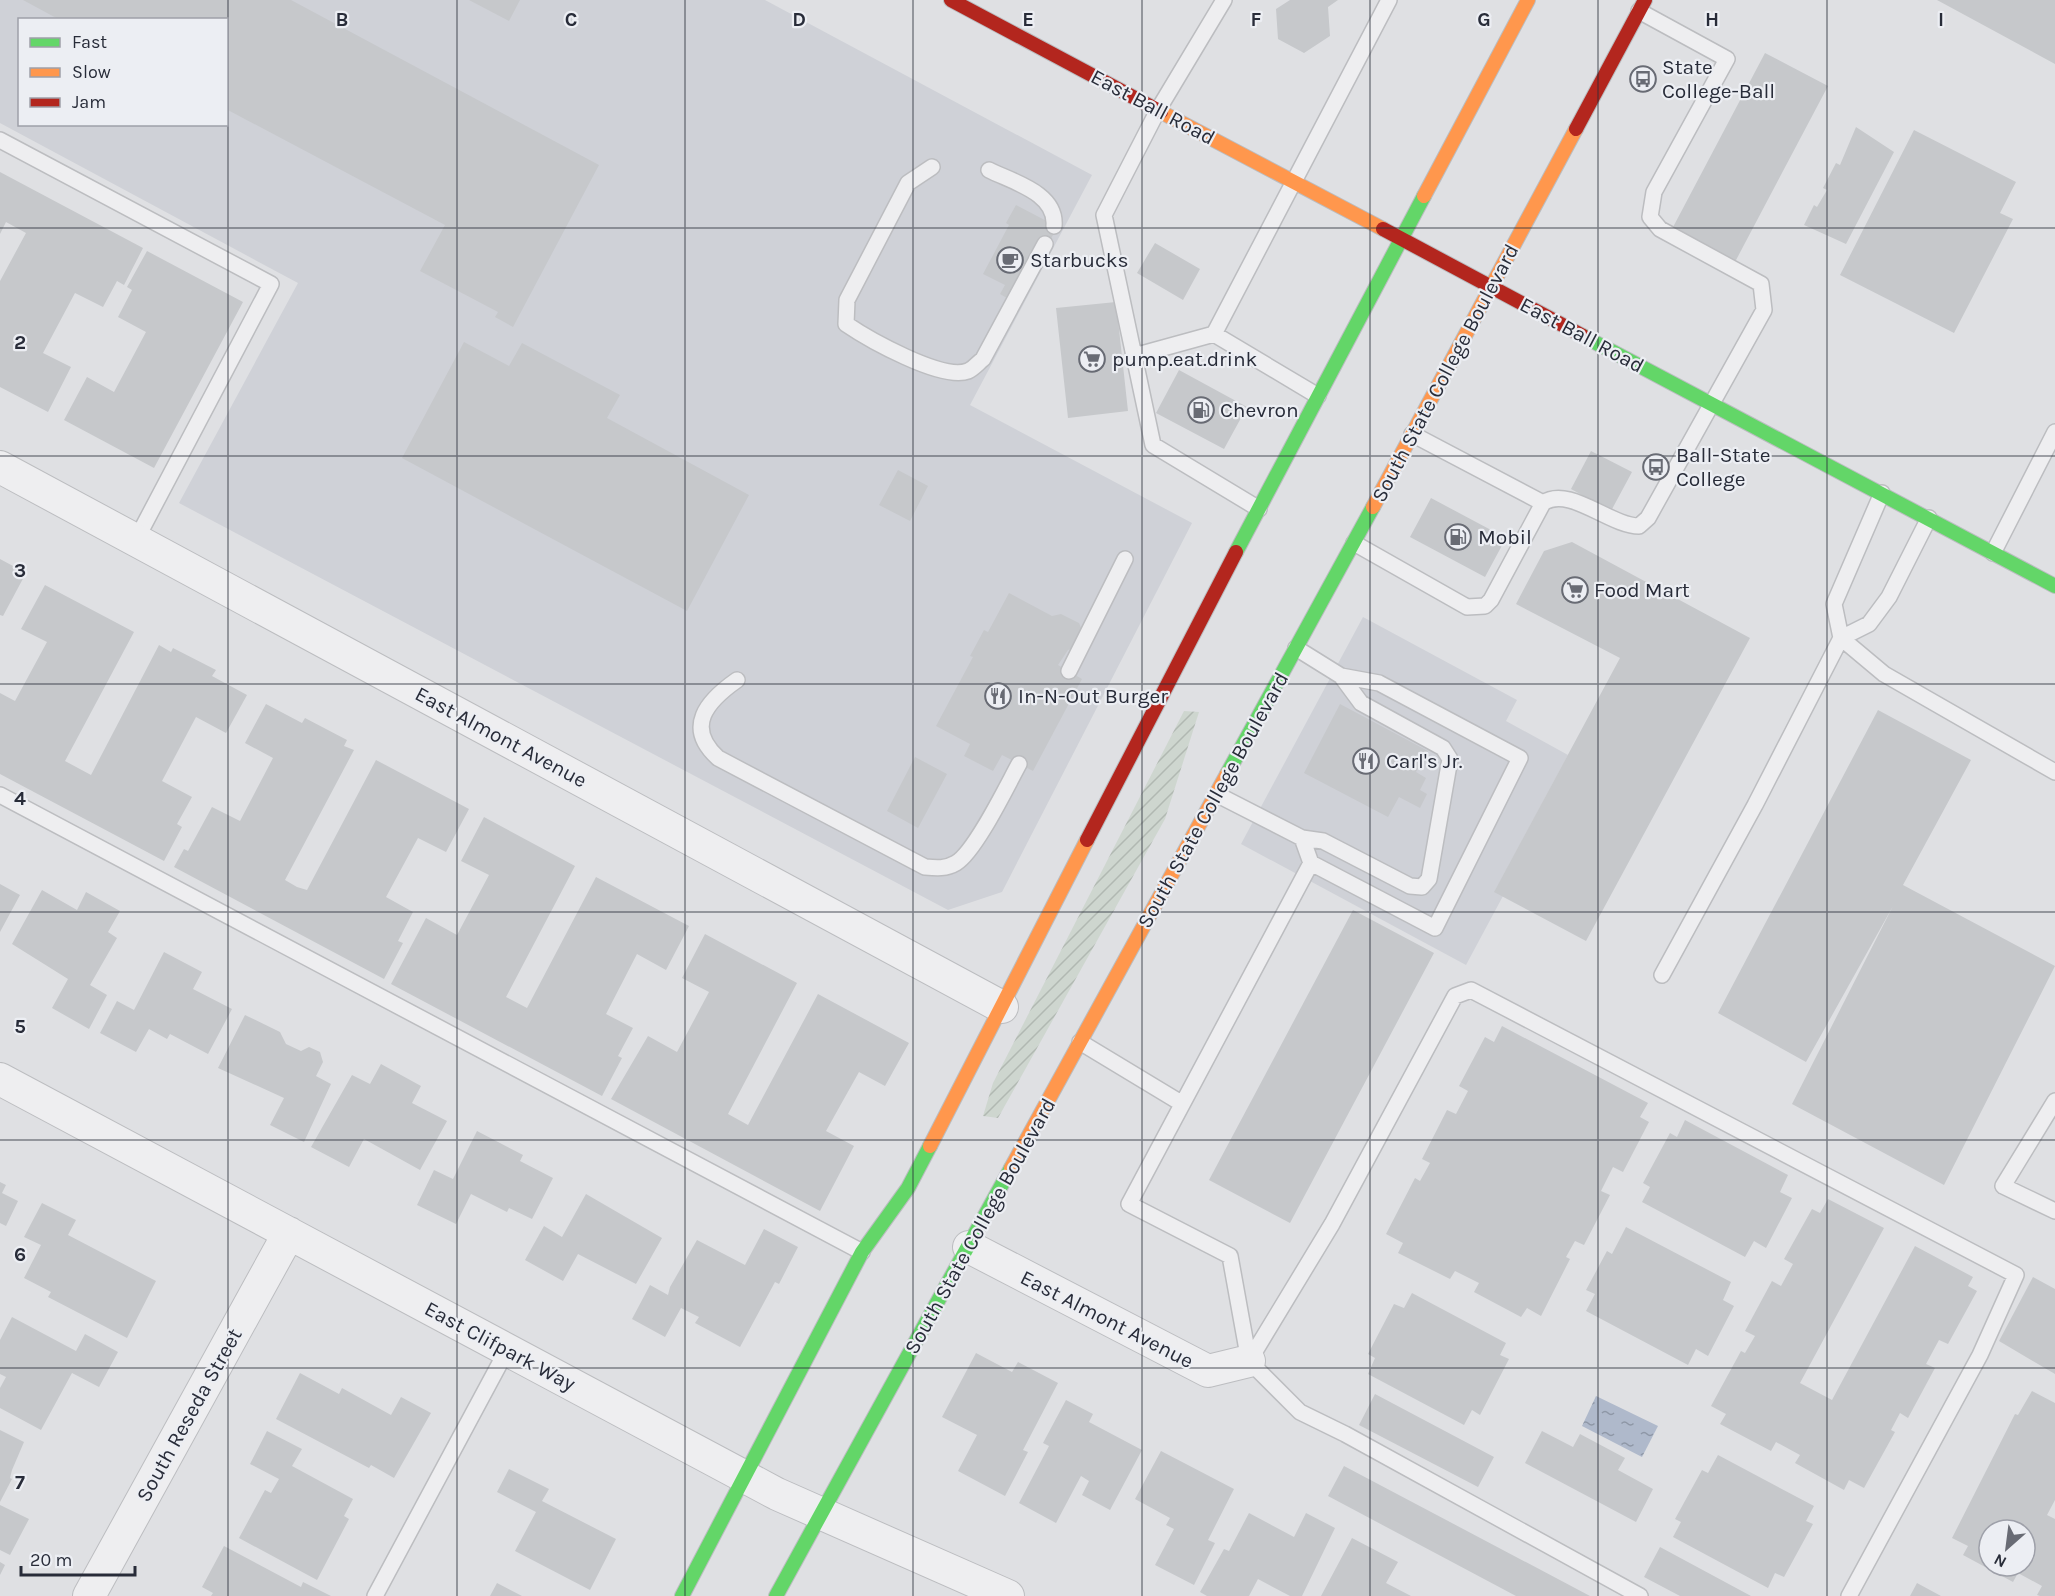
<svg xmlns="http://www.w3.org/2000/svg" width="2055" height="1596" viewBox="0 0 2055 1596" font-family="Karla,sans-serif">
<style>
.built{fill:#cfd1d7;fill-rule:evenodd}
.garden{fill:url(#garden-furrows)}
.water{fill:url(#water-ripples)}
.building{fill:#c6c8cb;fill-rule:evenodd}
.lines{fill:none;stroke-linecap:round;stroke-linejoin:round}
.lane-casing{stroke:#bcbdc0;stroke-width:18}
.street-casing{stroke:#bcbdc0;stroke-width:34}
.fast-casing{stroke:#bbbdc0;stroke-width:16}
.slow-casing{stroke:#bbbdc0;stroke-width:16}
.jam-casing{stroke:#bbbdc0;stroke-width:16}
.lane{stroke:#eeeef0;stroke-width:15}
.street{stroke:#eeeef0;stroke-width:32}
.fast{stroke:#63d668;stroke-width:14}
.slow{stroke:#ff974d;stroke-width:14}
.jam{stroke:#b3261e;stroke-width:14}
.grid{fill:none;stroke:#282c39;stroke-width:1.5;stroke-opacity:0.55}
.labels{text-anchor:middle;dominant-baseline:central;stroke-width:4.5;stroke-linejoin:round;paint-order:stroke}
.poi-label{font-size:21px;fill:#282c39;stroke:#eceef3;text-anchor:start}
.street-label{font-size:21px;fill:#282c39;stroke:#eceef3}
.grid-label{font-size:20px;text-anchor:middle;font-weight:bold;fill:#282c39;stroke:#eceef3;stroke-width:4.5;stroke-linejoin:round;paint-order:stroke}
</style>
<defs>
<pattern id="garden-furrows" width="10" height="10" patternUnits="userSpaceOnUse" patternTransform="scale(1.5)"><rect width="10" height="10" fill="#ced6cf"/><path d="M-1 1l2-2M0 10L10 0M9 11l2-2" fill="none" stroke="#b1b8b2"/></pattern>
<pattern id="water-ripples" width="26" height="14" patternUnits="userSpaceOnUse" patternTransform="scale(1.5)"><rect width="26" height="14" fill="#afb9cb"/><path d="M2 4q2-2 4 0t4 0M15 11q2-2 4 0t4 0" fill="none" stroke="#8e97a6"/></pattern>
</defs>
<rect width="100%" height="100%" fill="#dfe0e3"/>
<path class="built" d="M0,0h765l327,175 -122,230 222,118 -190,369 -54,18 -769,-407 119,-220 -298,-160zM20,20h206v104h-206z
M1363,617l154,83 -11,21 62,34 -73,136 8,5 -37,69 -225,-121z"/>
<path class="garden" d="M1184,711l15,1 -34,107 -167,299 -15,-2 10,-33z"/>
<path class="water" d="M1596,1396l62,30 -16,31 -60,-31z"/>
<path class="building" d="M23,0h268l308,165 -86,162 -18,-10 3,-5 -78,-41 25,-46 -219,-116v-89h-166z
M469,0h51l-11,21z
M1290,0h48l-10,7 2,29 -26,17 -26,-14 -2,-30z
M1937,0h118v64z
M1765,53l63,33 -93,176 -63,-33z
M1856,127l38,25 -48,92 -42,-19 10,-20 3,2 10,-17 -4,-2 13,-25 4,2z
M1914,130l102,52 -16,31 13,6 -59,114 -114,-58z
M0,172l143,76 -19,37 -7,-4 -14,26 -28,-14 -32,60 28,14 -23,45 -48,-25v-106l26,-48 -20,-11 -6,12z
M1016,205l42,22 -46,74 -12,-7 5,-9 -22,-11 26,-49 -3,-2z
M1155,243l45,26 -17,31 -46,-27z
M147,251l96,51 -89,166 -90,-48 23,-43 27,15 32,-60 -28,-15 14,-27 -5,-3z
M1116,302l12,109 -60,7 -12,-110z
M464,342l45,24 13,-23 98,52 -13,23 142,77 -62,116 -285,-153z
M1179,370l68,37 -23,42 -68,-36z
M1591,451l41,21 -21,39 -40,-22z
M898,470l30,16 -18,35 -31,-16z
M1431,498l75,40 -21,39 -75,-40z
M1572,542l178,96 -164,303 -92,-49 126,-234 -104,-54 28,-53z
M0,559l26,14 -23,43 -3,-1z
M45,585l89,47 -69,129 26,14 68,-130 12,7 2,-4 43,22 -4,6 35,19 -21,38 -30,-16 -34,64 30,16 -15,27 5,3 -18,34 -164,-87v-81l15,8 32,-59 -26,-13z
M1009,593l43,23 9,-2 18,9 3,7 -9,18 -5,2 -10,15 24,14 -49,92 -31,-16 -9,16 -29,-15 6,-12 -34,-18 37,-69 -3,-1 14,-26 4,2z
M266,704l36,19 3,-5 42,22 -3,6 10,4 -69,130 12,7 10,3 69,-130 93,49 -23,43 -28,-14 -32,59 27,15 -15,29 5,2 -19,36 -210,-112 10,-18 4,2 24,-44 28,14 33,-63 -28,-15z
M1340,704l88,47 -12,21 10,6 -6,12 7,4 -7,14 -21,-11 -11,20 -84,-44z
M1878,710l93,50 -68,125 152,81 -111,219 -152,-81 101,-198 -87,156 -88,-49z
M915,757l32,17 -29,54 -31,-17z
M484,817l91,49 -69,131 21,11 69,-131 93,49 -23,44 -29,-16 -31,60 27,14 -15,28 4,2 -20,38 -211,-112 35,-66 31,17 32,-60 -28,-14z
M0,884l20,11 -20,37z
M42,890l35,20 9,-18 34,19 -12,21 9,6 -27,47 17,10 -18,34 -37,-21 16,-29 -56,-35z
M1353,910l81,43 -144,270 -81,-43z
M705,934l92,49 -69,131 20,11 70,-131 91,49 -24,43 -26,-14 -33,59 28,15 -34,65 -209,-112 37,-63 29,16 32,-60 -27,-14z
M164,952l38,20 -9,17 39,20 -24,45 -38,-20 -3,5 -18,-10 -13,23 -36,-19 17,-32 17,9z
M245,1015l35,17 6,12 15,7 8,-4 11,5 3,10 -7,14 15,8 -27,58 -34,-17 14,-27 -66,-30z
M1502,1026l146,77 -8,14 9,5 -26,50 -10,-5 -12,24 9,4 -26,50 -9,-4 -9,16 4,2 -29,57 -14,-8 -6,9 -47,-25 5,-9 -24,-12 -5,8 -52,-26 5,-10 -17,-9 29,-56 5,3 10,-18 -8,-4 25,-49 9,4 12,-23 -9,-5 26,-49 9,5z
M381,1064l40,22 -9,17 35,18 -27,49 -56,-31 -15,28 -38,-20 41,-72 18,9z
M1685,1120l103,55 -8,17 12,6 -26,50 -12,-7 -9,16 -103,-55 8,-15 -7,-4 27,-50 7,4z
M477,1131l46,24 -3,6 33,17 -21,41 -23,-11 -2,4 -36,-18 -15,30 -39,-19 17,-35 19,9z
M0,1182l6,3 -4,8 16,8 -12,25 -6,-3z
M586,1194l76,44 -26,46 -58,-30 -15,27 -38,-21 19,-34 18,11z
M1828,1199l56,29 -84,155 32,17 83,-154 58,31 -5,9 9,5 -29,53 -9,-4 -13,24 9,4 -27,50 -8,-5 -9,17 4,2 -31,56 -15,-8 -5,10 -49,-27 5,-8 -24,-13 -5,9 -51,-27 6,-10 -15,-8 30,-55 4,2 10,-17 -10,-5 27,-50 9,5 12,-22 -9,-5 28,-50 8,4z
M42,1203l34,17 -8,15 88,46 -29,57 -79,-41 3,-5 -27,-14 17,-33 -17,-8z
M1626,1227l105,55 -8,18 11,6 -26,50 -12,-7 -8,16 -102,-54 9,-17 -9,-4 21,-39 5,3z
M764,1229l34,18 -19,37 -4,-2 -35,65 -45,-24 4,-6 -18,-9 -16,29 -33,-18 18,-34 18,10 2,-8 27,-47 48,25z
M2033,1277l22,12v85l-56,-33z
M1412,1293l94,50 -6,12 9,4 -29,56 -8,-5 -8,15 -96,-51 7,-16 -7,-4 26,-50 10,4z
M12,1317l64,34 9,-17 33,18 -19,35 -27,-14 -31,57 -41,-22v-20l6,-11 -6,-3v-34z
M976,1353l36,19 6,-10 40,21 -35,67 5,2 -23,44 -47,-25 19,-36 -35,-18z
M300,1373l39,21 3,-6 49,27 10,-18 30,16 -37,65 -23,-13 -2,3 -93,-49z
M2032,1391l23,12v97l-8,15 8,4v77h-15l-3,-1 5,-9 -24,-13 -5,9 -50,-27 5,-9 -16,-8 63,-124 3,1zM1989,1530h36v36h-36z
M1375,1394l119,63 -16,30 -119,-62z
M1066,1400l27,14 -4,8 53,28 -32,60 -28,-15 7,-14 -8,-5 -25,47 -37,-20 30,-57 -6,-3z
M0,1430l24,12 -12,28 -2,8 2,1 -12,23z
M267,1431l35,18 -10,17 61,33 -9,17 5,3 -32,61 -78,-42 26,-48 6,3 8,-14 -29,-15z
M1542,1431l31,16 7,-13 45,24 -7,12 35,19 -17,33 -111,-59z
M1161,1451l73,38 -26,51 7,3 -21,42 -39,-20 19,-36 -8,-4 4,-7 -35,-19z
M1718,1455l96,51 -8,15 7,3 -29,53 -9,-4 -7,15 -95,-51 8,-15 -6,-3 27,-49 6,3z
M1344,1466l246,130h-74l-188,-100z
M509,1469l40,20 -7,12 74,38 -26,51 -75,-39 21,-39 -39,-20z
M0,1505l29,14 -19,36 -10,-5z
M1249,1513l45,24 12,-24 29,15 -33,68h-12l-32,-17 -9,17h-42l-7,-4 24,-43 5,2z
M1352,1538l46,24 -12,21 25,13h-90z
M224,1546l77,41 2,-5 28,14h-120l2,-3 -11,-6z
M1660,1547l91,49h-71l-36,-19z
M0,1562l5,3 -5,10z
M497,1583l25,13h-32z
M1917,1583l24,13h-31z"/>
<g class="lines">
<g class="lane-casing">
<path id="lane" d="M1224,0l-66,110 -54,105 49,230 106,64
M0,140l271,144 -135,256
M932,167l-24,16 -61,117 -1,24c22,15 96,57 122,47 5,-2 10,-8 15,-12l62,-115
M989,170c24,12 68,23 65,56
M1134,356l80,-22
M1318,396l-104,-62 175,-334
M1412,434l131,69
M1882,493l-48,111 7,34 43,36 171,98
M1354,543l113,64 18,-1 6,-6 52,-97c26,-18 67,23 96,23l9,-8 116,-208 -3,-26 -101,-55 -10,-12 4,-25 73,-133 -88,-48
M1993,553l62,-121
M1069,671l56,-112
M737,680c-30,21 -53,47 -19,78l207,109c11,1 21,2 31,-4 19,-11 51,-77 63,-99
M1216,794l86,44 9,25 124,65 85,-170 -141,-75 -38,-7 -45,-28
M0,795l862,457
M1302,838l21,3 87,45 12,1 7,-8 21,-120 -7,-11 -82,-45 -20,-27
M1311,863l-182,341 101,52 19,105 51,51 45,22 295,162
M1662,975l93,-170 86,-167 28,-14 20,-27 40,-79
M1080,1042l101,61
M2055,1101l-52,85 52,25
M1249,1361l83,-137 123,-228 16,-6 545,285 -36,80 -131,241
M375,1596l132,-246"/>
</g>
<g class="street-casing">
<path id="street" d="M0,467l1002,540
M0,1079l777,415 231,102
M969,1247l239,124 41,-10
M89,1596l200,-363"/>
</g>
<g class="fast-casing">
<path id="fast" d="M1583,336l472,250
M1236,552l188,-356
M1227,774l146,-267
M682,1596l180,-344 46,-64 22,-42
M776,1596l235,-428"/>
</g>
<g class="slow-casing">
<path id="slow" d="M1161,112l222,117
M1424,196l104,-196
M1373,507l203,-378
M930,1146l157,-306
M1011,1168l216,-394"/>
</g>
<g class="jam-casing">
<path id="jam" d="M951,0l210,112
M1576,129l69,-129
M1383,229l200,107
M1087,840l149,-288"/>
</g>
<use href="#lane" class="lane"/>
<use href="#street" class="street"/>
<use href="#fast" class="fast"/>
<use href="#slow" class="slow"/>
<use href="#jam" class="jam"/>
</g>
<path class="grid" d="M228,0v1596M457,0v1596M685,0v1596M913,0v1596M1142,0v1596M1370,0v1596M1598,0v1596M1827,0v1596M0,228h2055M0,456h2055M0,684h2055M0,912h2055M0,1140h2055M0,1368h2055"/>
<defs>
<g id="bus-ring" transform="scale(1.35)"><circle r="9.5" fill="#eceef3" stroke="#686b74" stroke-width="1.5"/><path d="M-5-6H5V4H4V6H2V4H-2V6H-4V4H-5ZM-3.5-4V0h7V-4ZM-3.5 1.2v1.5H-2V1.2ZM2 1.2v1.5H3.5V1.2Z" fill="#686b74"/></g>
<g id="cafe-ring" transform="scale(1.35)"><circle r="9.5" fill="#eceef3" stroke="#686b74" stroke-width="1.5"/><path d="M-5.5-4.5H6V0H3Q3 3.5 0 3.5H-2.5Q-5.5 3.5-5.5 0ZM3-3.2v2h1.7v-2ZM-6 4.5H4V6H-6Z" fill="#686b74"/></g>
<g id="supermarket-ring" transform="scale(1.35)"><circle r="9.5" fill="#eceef3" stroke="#686b74" stroke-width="1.5"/><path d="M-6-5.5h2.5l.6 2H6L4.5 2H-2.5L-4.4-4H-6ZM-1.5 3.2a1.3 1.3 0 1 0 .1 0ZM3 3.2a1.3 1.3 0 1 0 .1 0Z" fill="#686b74"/></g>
<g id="fuel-ring" transform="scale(1.35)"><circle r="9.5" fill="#eceef3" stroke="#686b74" stroke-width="1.5"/><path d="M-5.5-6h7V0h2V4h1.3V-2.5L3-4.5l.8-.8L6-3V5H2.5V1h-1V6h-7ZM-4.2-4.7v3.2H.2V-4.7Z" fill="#686b74"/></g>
<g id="restaurant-ring" transform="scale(1.35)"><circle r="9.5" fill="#eceef3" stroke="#686b74" stroke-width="1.5"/><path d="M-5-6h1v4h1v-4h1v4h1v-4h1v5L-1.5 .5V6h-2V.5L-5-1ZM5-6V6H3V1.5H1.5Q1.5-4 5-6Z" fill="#686b74"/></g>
</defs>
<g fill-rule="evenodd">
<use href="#bus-ring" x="1643" y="79"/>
<use href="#cafe-ring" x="1010" y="260"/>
<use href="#supermarket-ring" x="1092" y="359"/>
<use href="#fuel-ring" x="1201" y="410"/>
<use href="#bus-ring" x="1656" y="467"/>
<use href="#fuel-ring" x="1458" y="537"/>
<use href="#supermarket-ring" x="1575" y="590"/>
<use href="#restaurant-ring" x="998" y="696"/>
<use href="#restaurant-ring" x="1366" y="761"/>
</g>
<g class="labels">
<g class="poi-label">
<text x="1662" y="67">State<tspan x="1662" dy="24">College-Ball</tspan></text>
<text x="1030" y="260">Starbucks</text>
<text x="1112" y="359">pump.eat.drink</text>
<text x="1220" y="410">Chevron</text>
<text x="1676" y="455">Ball-State<tspan x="1676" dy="24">College</tspan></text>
<text x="1478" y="537">Mobil</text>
<text x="1594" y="590">Food Mart</text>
<text x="1018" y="696">In-N-Out Burger</text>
<text x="1386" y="761">Carl's Jr.</text>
</g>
<g class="street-label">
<text transform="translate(1153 107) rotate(28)">East Ball Road</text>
<text transform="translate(1582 335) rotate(28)">East Ball Road</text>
<text transform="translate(1445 373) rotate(-62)">South State College Boulevard</text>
<text transform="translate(501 737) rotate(28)">East Almont Avenue</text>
<text transform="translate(1213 800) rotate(-61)">South State College Boulevard</text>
<text transform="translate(980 1226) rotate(-61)">South State College Boulevard</text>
<text transform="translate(1107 1319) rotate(27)">East Almont Avenue</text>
<text transform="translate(500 1346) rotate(28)">East Clifpark Way</text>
<text transform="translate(189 1415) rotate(-61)">South Reseda Street</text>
</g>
</g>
<g class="grid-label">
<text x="342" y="26">B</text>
<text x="571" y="26">C</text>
<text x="799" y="26">D</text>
<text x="1028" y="26">E</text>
<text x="1256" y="26">F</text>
<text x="1484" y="26">G</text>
<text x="1712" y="26">H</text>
<text x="1941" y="26">I</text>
<text x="20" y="349">2</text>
<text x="20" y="577">3</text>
<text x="20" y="805">4</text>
<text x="20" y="1033">5</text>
<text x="20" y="1261">6</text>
<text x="20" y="1489">7</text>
</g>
<rect x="18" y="18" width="210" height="108" fill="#eceef3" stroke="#9ea0a9" stroke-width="1.5"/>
<rect x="30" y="38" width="30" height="9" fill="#63d668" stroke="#9ea0a9" stroke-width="1.5"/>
<text x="72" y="48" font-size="18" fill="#282c39">Fast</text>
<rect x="30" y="68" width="30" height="9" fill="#ff974d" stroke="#9ea0a9" stroke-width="1.5"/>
<text x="72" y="78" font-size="18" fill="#282c39">Slow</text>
<rect x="30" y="98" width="30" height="9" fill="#b3261e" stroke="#9ea0a9" stroke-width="1.5"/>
<text x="72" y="108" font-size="18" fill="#282c39">Jam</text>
<g transform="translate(2007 1548) rotate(208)"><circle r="28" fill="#eceef3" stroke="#9ea0a9" stroke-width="1.5"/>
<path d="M0-4.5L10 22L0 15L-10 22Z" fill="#686b74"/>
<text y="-9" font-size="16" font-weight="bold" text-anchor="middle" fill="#282c39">N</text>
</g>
<path d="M21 1566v9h114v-9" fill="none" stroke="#282c39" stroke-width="3"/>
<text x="30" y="1566" font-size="18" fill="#282c39" stroke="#eceef3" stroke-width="4.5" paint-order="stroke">20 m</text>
</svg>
